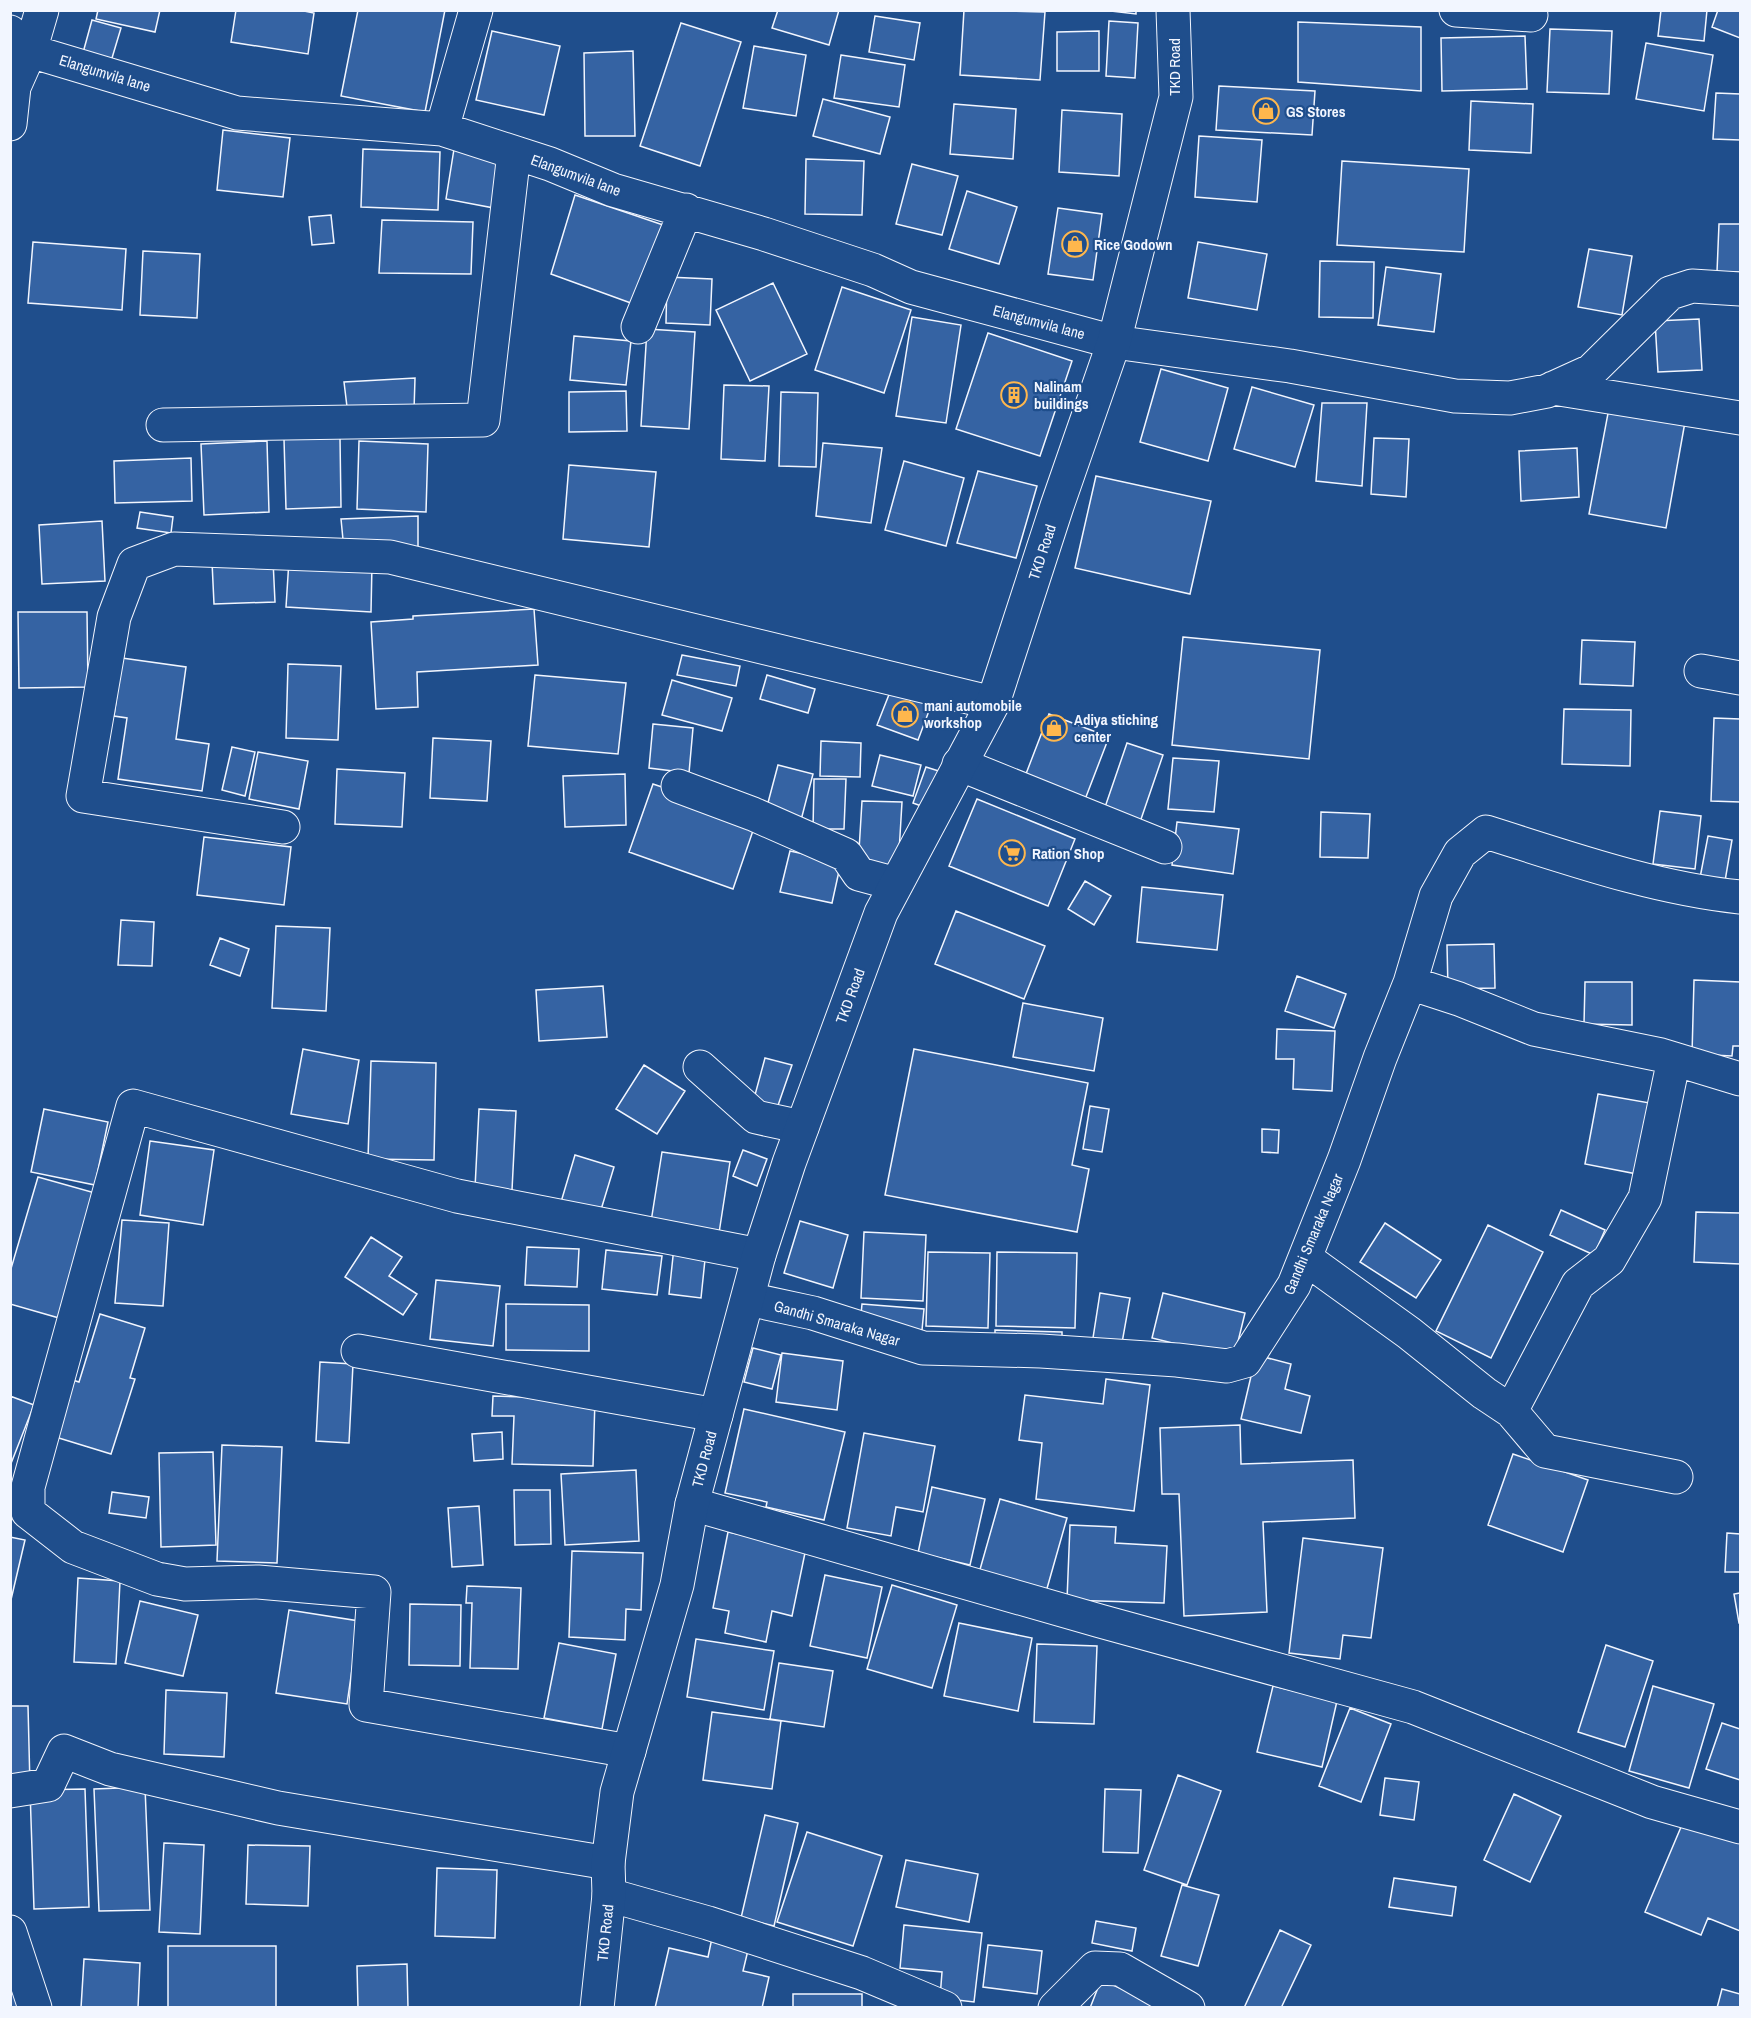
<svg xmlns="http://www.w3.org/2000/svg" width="1751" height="2018" viewBox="0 0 1751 2018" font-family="'Archivo Narrow',sans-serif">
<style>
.building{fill:#3563a3;stroke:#f2f6ff;stroke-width:1.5}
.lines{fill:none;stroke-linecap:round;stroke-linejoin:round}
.street-casing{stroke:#f2f6ff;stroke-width:35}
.secondary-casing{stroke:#f2f6ff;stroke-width:35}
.street{stroke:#1f4e8c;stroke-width:33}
.secondary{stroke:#1f4e8c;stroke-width:33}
.labels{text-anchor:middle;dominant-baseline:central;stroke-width:4.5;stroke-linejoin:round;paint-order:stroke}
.street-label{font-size:15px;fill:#f2f6ff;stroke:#1f4e8c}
.poi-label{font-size:15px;font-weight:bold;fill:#f2f6ff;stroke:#1f4e8c;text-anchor:start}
</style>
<rect width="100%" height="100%" fill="#1f4e8c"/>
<path class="building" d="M98,10h62l-5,22 -59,-13z
M236,10h63l15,3 -6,41 -77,-12z
M358,10h87l-20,102 -84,-16z
M778,10h61l-10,35 -57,-17z
M964,10l81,2 -5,68 -80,-5z
M1102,10h34v4z
M1661,10h46l-3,31 -46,-5z
M1718,10h22v28l-28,-11z
M875,16l45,7 -6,37 -45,-8z
M92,20l29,8 -12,40 -28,-8z
M1109,21l29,2 -3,55 -29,-2z
M1298,22l123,5v64l-123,-9z
M681,23l60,19 -41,124 -60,-20z
M1550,29l62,2 -3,63 -62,-2z
M492,31l68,15 -16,69 -68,-15z
M1099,31v40h-42v-39z
M1525,36l2,53 -85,2 -1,-53z
M1646,43l67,12 -9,56 -68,-12z
M754,46l52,9 -10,61 -53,-8z
M633,51l2,85h-50l-1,-83z
M841,55l64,10 -6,42 -65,-9z
M1219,86l96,5 -3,44 -96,-5z
M1716,93l24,1v46l-27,-1z
M823,99l67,18 -10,37 -67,-18z
M1471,101l62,3 -2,49 -62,-3z
M954,104l62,5 -3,50 -63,-5z
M1062,110l60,4 -3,62 -60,-4z
M223,130l67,8 -7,59 -66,-7z
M1199,136l63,4 -5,62 -62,-5z
M363,149l77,3 -2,58 -77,-3z
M454,149l49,8 -9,51 -48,-9z
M806,159l58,2 -2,54 -57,-1z
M1342,161l127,8 -5,83 -127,-7z
M912,164l46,12 -16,59 -46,-11z
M967,191l50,16 -18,57 -50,-15z
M575,195l94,32 -30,79 -88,-32z
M1058,208l44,6 -9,66 -45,-6z
M331,215l3,28 -22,2 -3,-28z
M382,220l91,2 -2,52 -92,-1z
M1719,224h21v48h-23z
M33,242l93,7 -4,61 -94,-7z
M1198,242l69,12 -10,56 -69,-12z
M1589,249l43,7 -10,59 -44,-8z
M143,251l57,3 -3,64 -57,-3z
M1320,261l54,1 -1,56 -54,-1z
M1386,267l55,7 -7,58 -56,-7z
M667,277l45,2 -2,46 -44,-2z
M773,283l34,71 -57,27 -34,-71z
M842,287l69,23 -27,83 -69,-23z
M912,317l49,8 -15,98 -50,-7z
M1699,319l3,51 -44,2 -3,-51z
M647,329l48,3 -6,97 -48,-3z
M988,333l84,28 -32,95 -84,-27z
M574,336l57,5 -5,44 -56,-5z
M1161,369l67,19 -20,73 -68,-19z
M415,378l-1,33 -66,4 -4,-33z
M724,385l45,1 -4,75 -44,-2z
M1252,387l62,18 -19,62 -61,-18z
M626,391l1,40 -58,1v-40z
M781,392l37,1 -2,74 -37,-1z
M1322,403h45l-5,83 -46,-5z
M1609,408l76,14 -19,106 -77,-14z
M340,438l1,69 -55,2 -2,-70z
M1374,438l35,1 -3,58 -35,-3z
M267,441l2,71 -65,3 -3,-71z
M359,441l69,3 -2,68 -69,-3z
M823,443l59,5 -11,75 -55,-7z
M1577,448l2,49 -58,4 -2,-50z
M191,458l1,43 -77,2 -1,-42z
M904,461l60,17 -18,68 -61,-16z
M569,465l87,7 -7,75 -86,-8z
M978,471l59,15 -21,72 -59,-15z
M1096,476l115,25 -21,93 -115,-26z
M140,512l33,5 -2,16 -34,-5z
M418,516v31l-74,3 -3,-31z
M102,521l3,60 -63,3 -3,-59z
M273,560l2,42 -61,2 -2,-42z
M289,560l83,4 -1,48 -85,-5z
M534,609l4,56 -121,7 1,35 -42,2 -5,-87 42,-3v-3z
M18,612h69l1,75 -69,1z
M1183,637l137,13 -11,109 -137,-14z
M1582,640l53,2 -2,44 -53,-2z
M682,655l58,11 -4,20 -59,-11z
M122,658l64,9 -10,72 33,5 -7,47 -84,-12 9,-61 -13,-2z
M288,664l53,2 -3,74 -52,-2z
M535,675l91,8 -8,71 -90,-8z
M767,675l48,14 -7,24 -48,-14z
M672,680l60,18 -10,33 -60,-16z
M892,687l40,16 -14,37 -41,-15z
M1564,709l67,1 -1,56 -68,-2z
M1049,714l60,23 -25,65 -60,-23z
M1714,718l26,1v83l-29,-1z
M653,724l40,4 -4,45 -40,-5z
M433,738l58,3 -4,60 -57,-3z
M821,741l40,2 -1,34 -40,-1z
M1127,743l36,12 -24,70 -36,-12z
M232,747l23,5 -10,44 -23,-6z
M258,752l50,9 -9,48 -50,-10z
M880,755l41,10 -8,31 -41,-10z
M1173,758l46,3 -5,51 -46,-3z
M778,765l35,9 -13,50 -35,-10z
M926,767l19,6 -13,37 -19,-7z
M337,769l68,4 -3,54 -67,-3z
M625,774l1,51 -61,2 -2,-51z
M814,779h32l-2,50h-31z
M653,784l104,35 -24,70 -104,-37z
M977,799l98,40 -27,67 -99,-40z
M862,801l40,1 -4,67 -40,-2z
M1660,811l41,5 -6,53 -42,-5z
M1321,812l49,2 -2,44 -48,-1z
M1177,822l62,7 -6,45 -61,-9z
M1708,836l24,4 -8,47 -25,-4z
M204,837l87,10 -7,58 -87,-10z
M790,851l51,11 -9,41 -52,-11z
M1085,881l26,15 -17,29 -26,-16z
M1142,887l81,8 -6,55 -80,-8z
M956,911l89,35 -21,53 -89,-35z
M121,920l33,2 -2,44 -34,-1z
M276,926l54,2 -4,83 -54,-3z
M220,938l29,11 -9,27 -30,-11z
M1494,944l1,44 -47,1 -1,-44z
M1297,976l49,18 -12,34 -49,-17z
M1694,980l46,2v64h-7l-1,10 -40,-2z
M1585,982h47v43l-48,-1z
M603,986l4,51 -68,4 -3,-51z
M1023,1003l80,15 -9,53 -81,-14z
M1277,1029l58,2 -3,60 -39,-2 1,-30h-18z
M303,1049l56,11 -11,64 -57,-10z
M914,1049l174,34 -16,82 17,4 -12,63 -192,-37z
M765,1058l27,7 -18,52 -22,-11z
M371,1061l65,2 -2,97 -66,-1z
M644,1065l41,26 -28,43 -41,-25z
M1598,1094l52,9 -13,71 -52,-10z
M1090,1106l19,3 -7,43 -19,-3z
M44,1109l64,13 -13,63 -64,-13z
M479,1109l37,2 -4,79 -37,-2z
M1262,1129l17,1 -1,23 -16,-1z
M150,1141l64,9 -11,75 -63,-10z
M743,1150l24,9 -10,27 -24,-10z
M662,1152l68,10 -11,71 -68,-11z
M575,1155l39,12 -14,46 -39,-11z
M38,1177l57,16 -36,125 -49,-14v-32z
M1561,1210l44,20 -11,25 -44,-20z
M1696,1212l44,1v51l-46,-2z
M122,1220l47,3 -6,83 -48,-3z
M800,1221l48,14 -15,53 -49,-15z
M1385,1223l56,37 -25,38 -56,-36z
M1488,1225l55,27 -52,106 -55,-27z
M864,1232l62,3 -3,66 -62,-3z
M371,1237l31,20 -13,19 28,18 -14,21 -58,-38z
M527,1247l52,2 -2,38 -52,-2z
M674,1247l32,3 -5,48 -32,-4z
M606,1250l56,6 -5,39 -55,-6z
M928,1252l62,1 -2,75 -62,-2z
M997,1252l80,1 -2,75 -79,-2z
M436,1280l64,6 -7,60 -63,-7z
M1100,1293l30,5 -8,45 -29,-5z
M1163,1293l82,20 -11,45 -82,-20z
M506,1304l83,1v46l-83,-1z
M862,1304l62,5 -2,21 -62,-5z
M100,1314l45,14 -15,50 5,1 -24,75 -62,-19 17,-57 13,4z
M995,1330l67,2v14l-67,-2z
M753,1348l28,7 -9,34 -28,-7z
M782,1353l61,8 -6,49 -61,-8z
M1256,1355l35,9 -6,25 25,7 -9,37 -60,-14z
M320,1362l33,2 -4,79 -33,-2z
M1106,1379l44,6 -16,126 -98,-12 6,-56 -23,-3 6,-45 78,9z
M10,1396l24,9 -24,61z
M493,1396l102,3 -2,67 -81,-2 2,-48h-22z
M744,1409l101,23 -21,88 -58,-13 1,-5 -42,-9z
M1240,1425l1,39 112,-4 2,58 -92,4 4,90 -83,4 -5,-122h-17l-2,-66z
M502,1432l1,27 -29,2 -2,-27z
M864,1433l71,13 -12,66 -27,-5 -5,29 -44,-8z
M222,1445l60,2 -5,116 -60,-2z
M213,1452l3,93 -55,2 -2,-94z
M1513,1454l75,26 -25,72 -75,-27z
M636,1470l3,71 -74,4 -4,-71z
M932,1487l53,12 -15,66 -52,-12z
M514,1490h36l1,54 -36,1z
M112,1492l37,5 -3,21 -37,-5z
M1000,1499l67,19 -23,81 -67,-19z
M479,1506l4,59 -31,2 -4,-59z
M1070,1525l46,2 -1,16 52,3 -3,57 -97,-3z
M728,1532l78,16 -14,68 -20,-5 -6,31 -41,-9 4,-22 -16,-3z
M1727,1533l13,1v38h-15z
M10,1537l15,3 -15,64z
M1303,1538l80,10 -12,90 -28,-3 -3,24 -51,-6z
M572,1551l71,2 -2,57 -15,-1 -1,31 -56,-3z
M825,1575l57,12 -15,71 -57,-12z
M78,1578l42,3 -4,83 -42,-2z
M892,1585l65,20 -25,83 -65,-19z
M467,1586l54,2 -3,81 -48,-1 2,-65h-6z
M1740,1593v30h-1l-5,-29z
M140,1601l58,14 -15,61 -58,-13z
M410,1604l51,1 -1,61 -51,-1z
M289,1610l70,11 -12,83 -71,-11z
M959,1623l73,15 -14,73 -74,-15z
M696,1639l78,12 -10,59 -77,-13z
M559,1643l57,11 -14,75 -58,-11z
M1037,1644l60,2 -3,78 -60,-2z
M1606,1645l47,16 -28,86 -47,-15z
M779,1663l54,8 -9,56 -54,-8z
M1273,1686l64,15 -15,66 -65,-15z
M1653,1686l61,18 -25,84 -60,-17z
M166,1690l61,3 -3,64 -60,-3z
M10,1706h18l2,80 -20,1z
M1350,1708l41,16 -30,78 -42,-16z
M712,1712l69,9 -9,68 -69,-9z
M1722,1723l18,6v51l-34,-11z
M1178,1775l43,16 -34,94 -43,-15z
M1385,1778l34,4 -5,38 -34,-5z
M145,1787l5,123 -51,1 -5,-122z
M85,1789l4,118 -55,2 -4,-119z
M1105,1789l36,1 -3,63 -35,-1z
M1514,1794l47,22 -31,66 -46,-22z
M765,1815l33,8 -24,103 -33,-8z
M1684,1820l56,23v88l-32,-13 -7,17 -56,-23z
M807,1832l75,24 -29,90 -76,-24z
M164,1843l40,2 -4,89 -41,-2z
M248,1845l62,1 -2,60 -62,-2z
M906,1860l72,14 -9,48 -73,-15z
M437,1868l60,2 -2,68 -60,-2z
M1394,1878l62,9 -4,29 -63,-9z
M1182,1885l37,10 -21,71 -37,-10z
M1096,1921l40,7 -4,23 -40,-8z
M904,1925l78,8 -8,69 -34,-4 2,-26 -42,-4z
M1280,1930l31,15 -30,63h-37z
M712,1938l37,8 -6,25 26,6 -7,31h-107l14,-60 39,9z
M988,1945l54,6 -5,43 -54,-7z
M168,1946h108v62h-108z
M84,1959l56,4 -2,45h-57z
M407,1964l1,44h-50l-1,-42z
M1101,1980l62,26 -1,2h-72z
M1722,1989l18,5v14h-23z
M10,1990h9v18h-9z
M793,1994h69v14h-69z"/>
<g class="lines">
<g class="street-casing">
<path id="street" d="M1456,10l75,5
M10,32l20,19 207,62 205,16 108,35 63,26 151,44 109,36 38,17 203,55 176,24 165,30 55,2 37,-7 44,-20 79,-78 22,-7 48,3
M10,124l4,-37 16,-36 12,-41
M442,129l34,-119
M638,327l48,-117
M1553,388l187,30
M163,425l320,-5 31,-267
M1701,671l39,7
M959,764l206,83
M678,786l75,28 93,41 13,19 37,10
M283,827l-200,-31 31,-179 20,-53 40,-15 216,8 603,146
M1410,983l26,-87 24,-43 26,-21c83,26 167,56 254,65
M700,1067l56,50 46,10
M1305,1258l104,75 75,60 27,18 67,-127 31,-24 36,-62 29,-139
M748,1299l65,14 110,35 118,3 136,9 50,6 18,-5 49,-76 50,-125 36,-102 30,-75 49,16 75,30 127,26 79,24
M358,1351l358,64
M1511,1411l34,40 131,26
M692,1504l408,117 313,86 239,95 88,25
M629,1751l-263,-46 8,-113 -116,-10 -73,2 -28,-5 -84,-32 -45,-35v-25l105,-381 324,90 302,59
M10,1791l38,-6 16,-34 46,18 168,39 330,55
M609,1895l99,28 154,50 83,35
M10,1932l25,76
M1055,2008l40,-40 25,1 68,39"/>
</g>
<g class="secondary-casing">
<path id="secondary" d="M597,2008l12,-113 -1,-32 9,-71 60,-207 15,-81 67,-249 30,-92 92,-250 112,-210 64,-197 57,-164 62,-245 -3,-87"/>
</g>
<use href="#street" class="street"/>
<use href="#secondary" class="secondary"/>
</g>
<defs>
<g id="shop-ring" transform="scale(1.35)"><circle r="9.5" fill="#1f4e8c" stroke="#ffb74d" stroke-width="1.5"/><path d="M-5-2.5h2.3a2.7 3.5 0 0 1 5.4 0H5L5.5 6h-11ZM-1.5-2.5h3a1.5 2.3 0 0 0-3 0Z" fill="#ffb74d"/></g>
<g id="building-ring" transform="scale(1.35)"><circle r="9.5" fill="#1f4e8c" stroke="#ffb74d" stroke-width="1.5"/><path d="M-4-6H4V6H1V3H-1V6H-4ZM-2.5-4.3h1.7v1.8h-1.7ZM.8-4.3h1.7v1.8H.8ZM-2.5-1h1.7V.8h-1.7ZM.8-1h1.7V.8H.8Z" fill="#ffb74d"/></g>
<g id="supermarket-ring" transform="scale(1.35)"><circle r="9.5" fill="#1f4e8c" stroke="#ffb74d" stroke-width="1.5"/><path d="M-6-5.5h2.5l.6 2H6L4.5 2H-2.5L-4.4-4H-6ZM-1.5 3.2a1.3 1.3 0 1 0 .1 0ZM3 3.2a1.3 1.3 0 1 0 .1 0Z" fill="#ffb74d"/></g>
</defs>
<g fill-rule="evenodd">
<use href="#shop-ring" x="1266" y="111"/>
<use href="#shop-ring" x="1075" y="244"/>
<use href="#building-ring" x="1014" y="395"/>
<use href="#shop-ring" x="905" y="714"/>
<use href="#shop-ring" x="1054" y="728"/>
<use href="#supermarket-ring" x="1012" y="853"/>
</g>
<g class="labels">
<g class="street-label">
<text transform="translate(1174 67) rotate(-90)">TKD Road</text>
<text transform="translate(105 73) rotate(17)">Elangumvila lane</text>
<text transform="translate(576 175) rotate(20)">Elangumvila lane</text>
<text transform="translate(1039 322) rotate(15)">Elangumvila lane</text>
<text transform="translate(1042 552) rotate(-72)">TKD Road</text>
<text transform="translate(850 996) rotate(-70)">TKD Road</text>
<text transform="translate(1313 1234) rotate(-67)">Gandhi Smaraka Nagar</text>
<text transform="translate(837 1323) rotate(16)">Gandhi Smaraka Nagar</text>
<text transform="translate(704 1459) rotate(-75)">TKD Road</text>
<text transform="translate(605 1933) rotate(-84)">TKD Road</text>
</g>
<g class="poi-label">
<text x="1286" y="111">GS Stores</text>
<text x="1094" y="244">Rice Godown</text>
<text x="1034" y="386">Nalinam<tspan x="1034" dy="17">buildings</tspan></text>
<text x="924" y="705">mani automobile<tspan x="924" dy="17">workshop</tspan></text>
<text x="1074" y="719">Adiya stiching<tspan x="1074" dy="17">center</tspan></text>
<text x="1032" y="853">Ration Shop</text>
</g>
</g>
<rect width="1751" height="2018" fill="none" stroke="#f2f6ff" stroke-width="24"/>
</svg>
